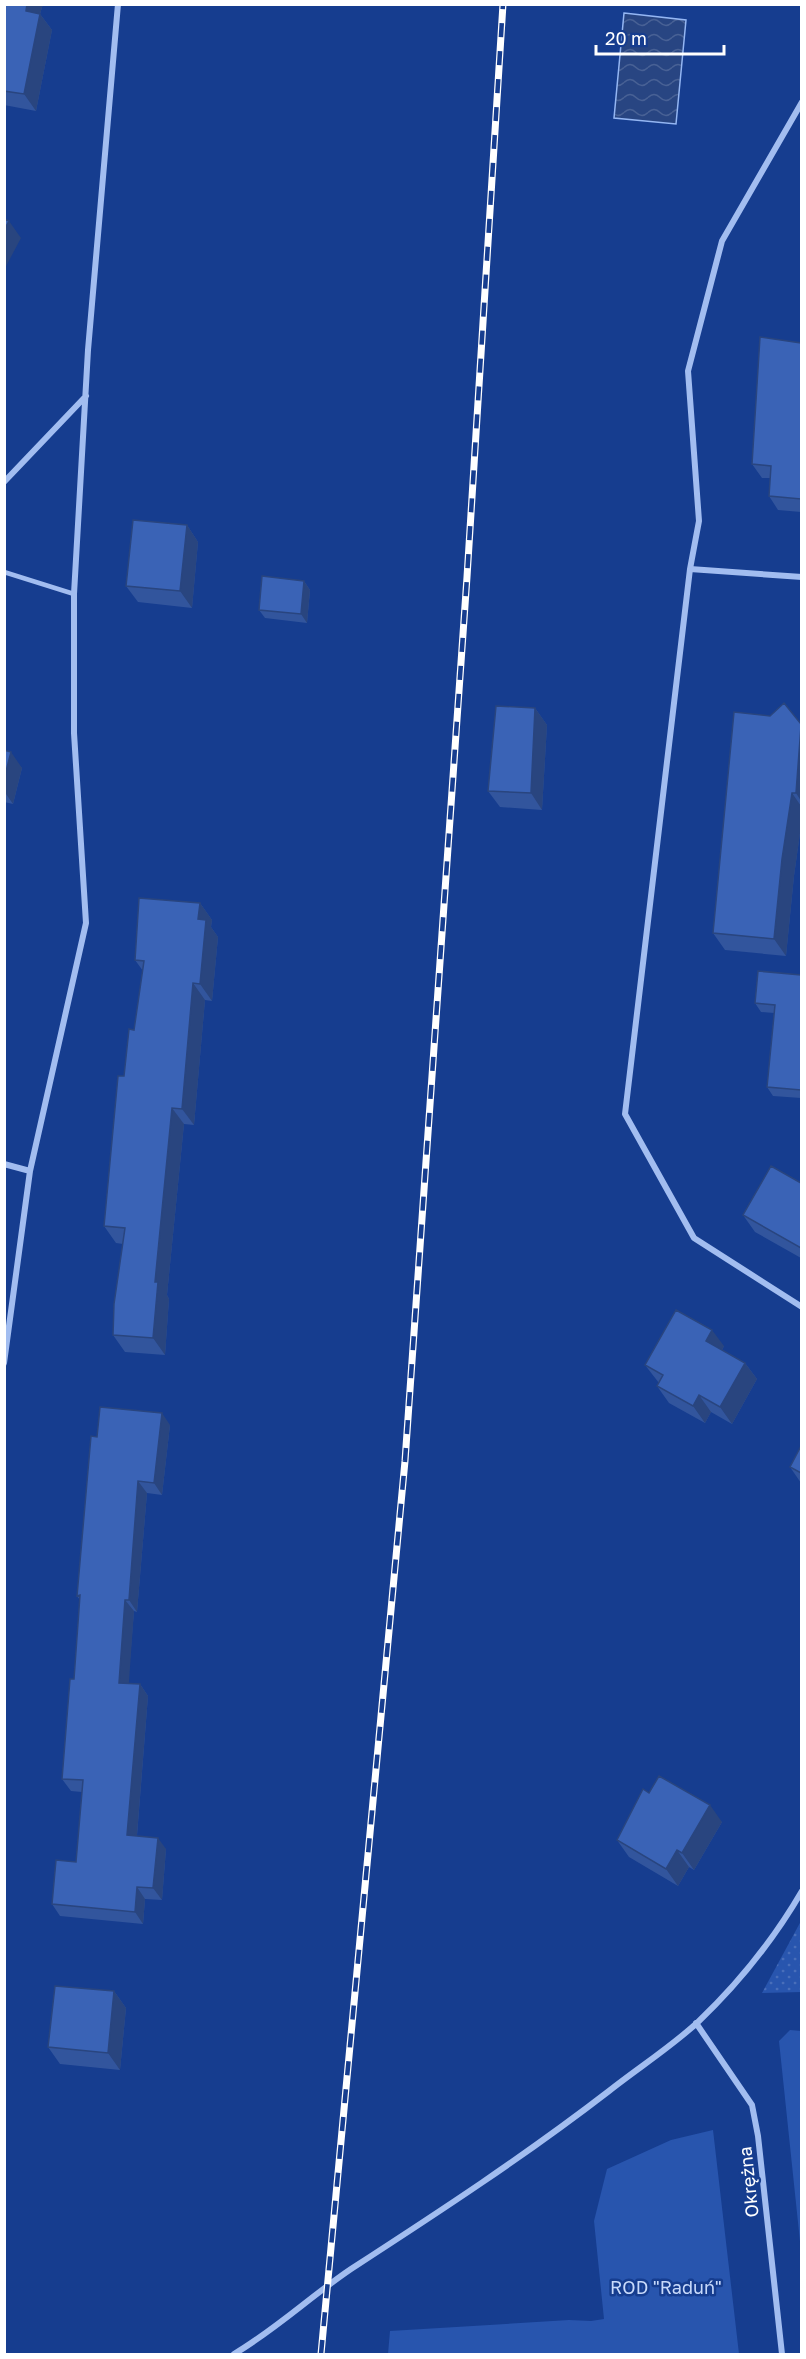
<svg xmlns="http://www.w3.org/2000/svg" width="806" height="2359" viewBox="0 0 806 2359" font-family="'Golos Text',sans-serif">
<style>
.grass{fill:url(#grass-dots)}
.garden{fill:#2855ae}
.water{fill:url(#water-waves);stroke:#94b6f3;stroke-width:1.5}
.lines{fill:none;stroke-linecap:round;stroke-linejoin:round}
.service{stroke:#a2bdf0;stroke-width:4.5}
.minor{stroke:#a2bdf0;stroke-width:6}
.rail-casing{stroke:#fff;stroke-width:7}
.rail{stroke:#163d8f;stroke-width:4.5;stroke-dasharray:14;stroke-linecap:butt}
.wall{fill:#32559d}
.shaded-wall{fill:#29457f}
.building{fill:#3a63b6;stroke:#29457f;stroke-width:1.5}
.labels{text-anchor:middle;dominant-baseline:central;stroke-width:5;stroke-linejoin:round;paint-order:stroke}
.street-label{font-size:18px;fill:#fff;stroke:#163d8f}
.park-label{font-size:18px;fill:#c8dafb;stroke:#163d8f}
</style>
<defs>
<pattern id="grass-dots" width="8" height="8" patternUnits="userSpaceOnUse" patternTransform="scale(1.5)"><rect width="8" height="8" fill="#2855ae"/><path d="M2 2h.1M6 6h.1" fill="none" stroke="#486eba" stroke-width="1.8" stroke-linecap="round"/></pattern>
<pattern id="water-waves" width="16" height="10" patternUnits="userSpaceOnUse" patternTransform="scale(1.5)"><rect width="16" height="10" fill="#284582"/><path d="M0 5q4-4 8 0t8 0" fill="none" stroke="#486195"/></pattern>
</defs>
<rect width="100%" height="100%" fill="#163d8f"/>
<path class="grass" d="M801,1921v71l-39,1z"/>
<path class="garden" d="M790,2030l11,1v220l-22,-210z
M713,2130l26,224h-351l2,-23 179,-11 22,1 13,-2 -10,-98 13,-52 64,-29z"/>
<path class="water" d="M624,13l62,7 -10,104 -62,-6z"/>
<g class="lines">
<path class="service" d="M4,572l70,22"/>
<path class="minor" d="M4,482l82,-86
M690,569l9,-48 -11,-150 34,-130 80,-139
M802,577l-112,-8 -65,545 69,124 108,69
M4,1164l26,7
M4,1363l26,-192 56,-248 -12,-190v-139l14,-244 30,-346
M696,2023l56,82 6,31 24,218
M234,2354c41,-24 77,-58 117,-85 88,-57 175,-114 258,-178 29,-23 62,-44 89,-69 41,-39 76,-83 104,-131"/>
<g class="rail-casing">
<path id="rail" d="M321,2354l84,-893 62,-884 36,-573"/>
</g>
<use href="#rail" class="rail"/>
</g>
<path class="wall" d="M4,4h39l-3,10 12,16 -16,81 -32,-6z
M801,343v169l-23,-2 -9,-14 1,-18h-8l-10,-14z
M187,525l11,17 -6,66 -54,-6 -12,-16z
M304,581l6,9 -3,33 -42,-5 -6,-8z
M535,708l12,17 -5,85 -42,-3 -12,-16z
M801,724v102l-7,50 -8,80 -61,-6 -12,-17z
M4,750l18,18 -9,36 -9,-2z
M200,903l12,17 -1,7 7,10 -6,64 -7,-1 -11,125 -10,-1 -17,171 2,4 -4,56 -40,-3 -12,-17 10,-91 -7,-1 -12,-17 20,-150 10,-46 9,-59 -8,-11z
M801,975v123l-28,-2 -6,-9 7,-74 -13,-1 -6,-9z
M801,1183v75l-46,-26 -12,-17z
M724,1346l-2,4 23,13 12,16 -25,45 -21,-12 -6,11 -36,-20 -12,-17 2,-3 -14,-18z
M170,1425l-8,70 -15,-2 -10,119 -3,-1 -6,73h12l8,12 -11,140 29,13 -4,51 -17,-1 -2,25 -83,-8 -8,-12 24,-42 6,-70 -11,-1 -9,-12 12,-100 6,-79 -3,-4 20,-159z
M801,1446v37l-11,-16z
M649,1793l73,29 -28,48 -5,-3 -11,19 -49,-29 -12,-17z
M114,1991l12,17 -6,62 -60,-6 -12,-17z"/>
<path class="shaded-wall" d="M27,4h16l-3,10 12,16 -16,81 -12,-17 2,-83z
M9,221l12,17 -17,32v-40z
M187,525l11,17 -6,66 -12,-17z
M304,581l6,9 -3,33 -6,-9z
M535,708l12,17 -5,85 -11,-17z
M801,726v75l-5,-8z
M11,752l11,16 -9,36 -9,-13v-12z
M792,793l9,13v20l-7,50 -8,80 -12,-17 8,-80z
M200,903l12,17 -1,7 7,10 -6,64 -12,-17 -2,-65z
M193,983l12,17 -11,125 -12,-16z
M172,1108l12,16 -17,171 2,4 -4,56 -12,-17 2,-56z
M712,1330l12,16 -6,12 -12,-17z
M745,1363l12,16 -25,45 -12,-17z
M699,1395l12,17 -6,11 -12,-17z
M162,1413l8,12 -8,70 -8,-12z
M138,1481l9,12 -10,119 -8,-12z
M125,1600l9,11 -6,84 -9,-12z
M140,1684l8,12 -12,151 -9,-12z
M710,1805l12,17 -28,48 -12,-17z
M158,1838l8,11 -4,51 -9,-12z
M677,1850l12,17 -11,19 -12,-17z
M137,1887l8,12 -2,25 -8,-12z
M114,1991l12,17 -6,62 -12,-17z"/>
<path class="building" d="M4,4h23l-1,7 14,3 -16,80 -20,-3z
M4,219l5,2 -5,9z
M760,337l41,6v156l-32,-3 2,-30 -19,-2z
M133,520l54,5 -7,66 -54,-5z
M262,576l42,5 -3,33 -42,-4z
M784,703l17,21v2l-5,67h-4l-10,66 -8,80 -61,-6 21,-221 36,4z
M496,706l39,2 -4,85 -43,-2z
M4,750l7,2 -7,27z
M139,898l61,5 -2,16 8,1 -6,64 -7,-1 -11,126 -10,-1 -17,174h3l-5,56 -40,-3 1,-31 11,-76 -21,-2 14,-150h6l5,-47 5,1 10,-69 -9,-1z
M758,971l43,4v115l-34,-3 8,-82 -20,-2z
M771,1166l30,17v65l-58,-33z
M676,1310l36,20 -6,11 39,22 -25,44 -21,-12 -6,11 -36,-20 6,-11 -18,-10z
M100,1407l62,6 -8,70 -16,-2 -9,119h-4l-6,83 21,1 -13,151 31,3 -5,50 -16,-1 -2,25 -83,-8 4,-44 20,2 7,-82 -21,-1 8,-100h4l6,-84 -3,1 14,-160 6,1z
M801,1446v27l-11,-6z
M659,1776l51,29 -28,48 -5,-3 -11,19 -49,-29 26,-51 6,4z
M55,1986l59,5 -6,62 -60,-6z"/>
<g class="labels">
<g class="street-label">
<text transform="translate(748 2182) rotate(-96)">Okrężna</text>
</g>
<g class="park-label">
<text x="666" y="2287">ROD "Raduń"</text>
</g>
</g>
<rect width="806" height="2359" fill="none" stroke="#ffffff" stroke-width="12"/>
<path d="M596 45v9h128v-9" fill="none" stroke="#ffffff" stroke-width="3"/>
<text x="605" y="45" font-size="18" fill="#ffffff" stroke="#163d8f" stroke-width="4.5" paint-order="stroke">20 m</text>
</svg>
